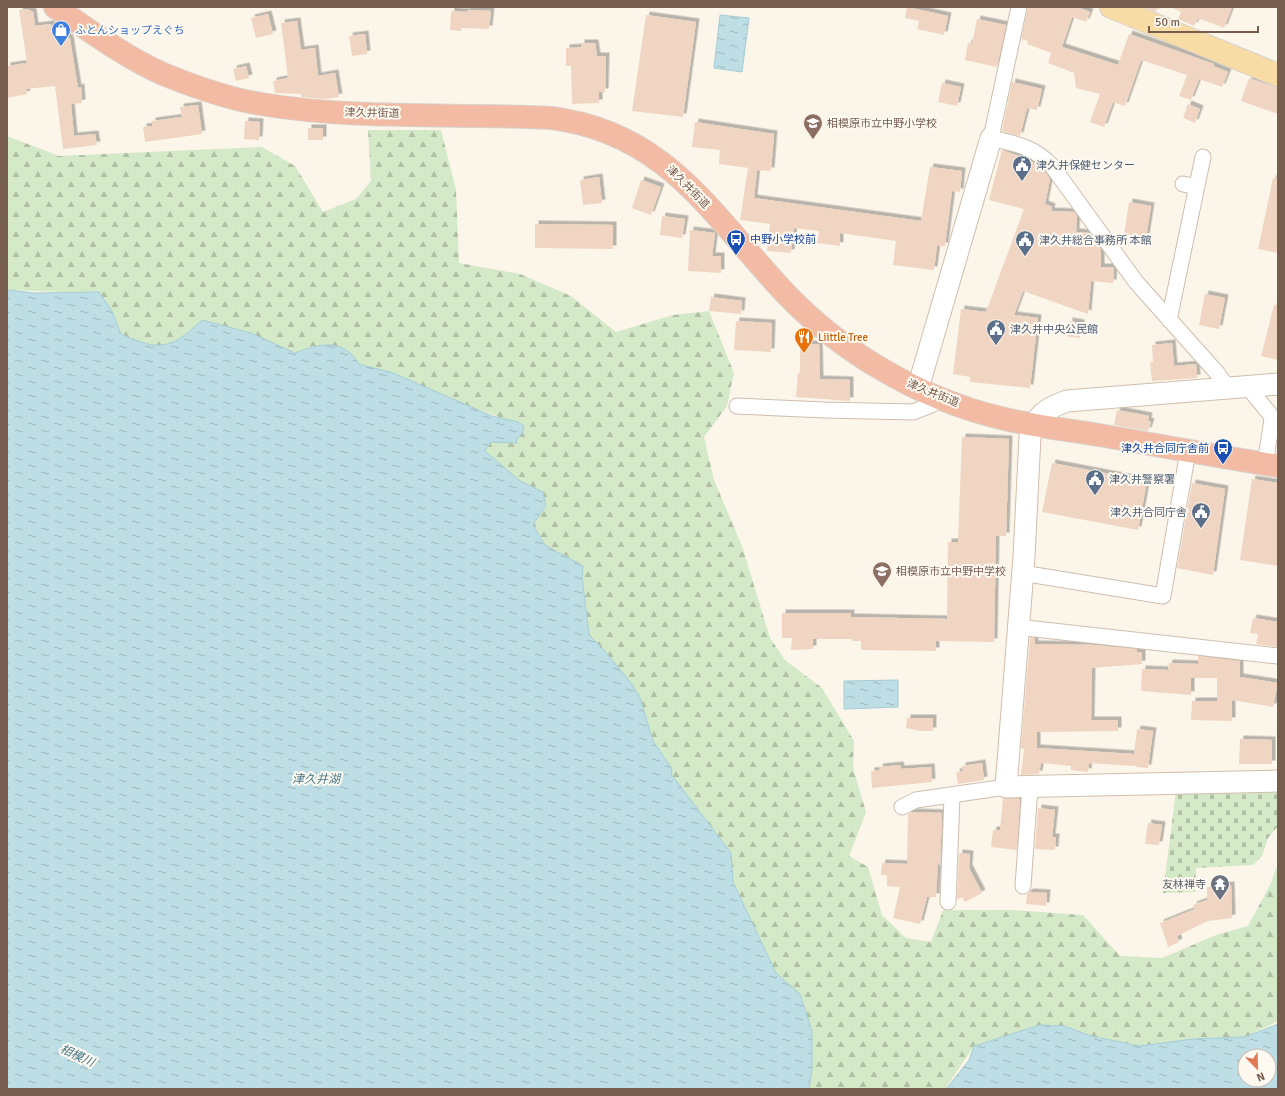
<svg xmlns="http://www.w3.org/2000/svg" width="1285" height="1096" viewBox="0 0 1285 1096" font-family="Signika,'Noto Sans JP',sans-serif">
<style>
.forest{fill:url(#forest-firs)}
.cemetery{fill:url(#cemetery-stones)}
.water{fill:url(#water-ripples);stroke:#a5cdd6;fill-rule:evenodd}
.building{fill:#f0d6c2;filter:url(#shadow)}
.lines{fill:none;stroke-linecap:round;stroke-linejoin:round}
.street-casing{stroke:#cebeb0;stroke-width:17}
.secondary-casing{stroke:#d0bead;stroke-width:23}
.primary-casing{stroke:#d9d2cd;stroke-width:24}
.highway-casing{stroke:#d9d2cd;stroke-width:24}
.street{stroke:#fff;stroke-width:15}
.secondary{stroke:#fff;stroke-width:21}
.primary{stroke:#f7dca5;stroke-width:22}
.highway{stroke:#f3bba3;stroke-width:22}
.labels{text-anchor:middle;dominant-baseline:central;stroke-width:4;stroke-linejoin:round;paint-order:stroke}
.shop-label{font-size:11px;fill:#366cbe;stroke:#fef9f0;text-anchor:start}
.street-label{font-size:11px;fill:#765d4e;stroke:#fef9f0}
.education-label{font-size:11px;fill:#785e54;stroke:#fef9f0;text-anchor:start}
.service-label{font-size:11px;fill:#4e5e75;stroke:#fef9f0;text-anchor:start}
.transit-label{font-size:11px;fill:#164399;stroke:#fef9f0;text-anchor:start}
.food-label{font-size:11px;fill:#c56008;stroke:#fef9f0;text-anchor:start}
.worship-label{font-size:11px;fill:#5b616d;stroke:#fef9f0;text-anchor:end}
.water-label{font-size:12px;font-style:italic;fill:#487a88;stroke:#fef9f0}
</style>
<defs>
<pattern id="forest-firs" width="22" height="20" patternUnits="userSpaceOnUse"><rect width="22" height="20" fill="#d4e9c8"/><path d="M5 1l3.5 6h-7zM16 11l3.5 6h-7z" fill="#b1c0a5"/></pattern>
<pattern id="cemetery-stones" width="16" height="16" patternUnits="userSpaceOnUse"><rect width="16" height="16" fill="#d4e9c8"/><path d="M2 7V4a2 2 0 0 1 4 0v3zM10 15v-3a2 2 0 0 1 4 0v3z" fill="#b1c0a5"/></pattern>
<pattern id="water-ripples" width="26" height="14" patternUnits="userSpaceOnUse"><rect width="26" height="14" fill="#bedee5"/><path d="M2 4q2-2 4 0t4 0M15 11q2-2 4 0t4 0" fill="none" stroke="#9fb7bc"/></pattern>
<filter id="shadow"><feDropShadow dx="3.5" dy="-3.5" stdDeviation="0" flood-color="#0004"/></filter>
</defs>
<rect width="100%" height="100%" fill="#fcf5e9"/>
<path class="forest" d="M368,130h73l15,60 3,73 61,11 51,22 45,36 57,-17 36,-4 25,62 -7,33 -23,31 10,43 28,66 28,92 15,22 37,28 32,53 -1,27 13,44 -17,44 19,11 14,48 24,23 25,4 12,-32h70l70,5 37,41 42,2 54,-23 32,-9 23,-43 7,-20v158l-33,16 -105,9 -100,-21 -66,21 -29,43h-136l3,-20v-38l-12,-37 -24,-21 -43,-91 -2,-29 -60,-79 -18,-33 -13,-43 -51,-63 -7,-58 -14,-20 -23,-12 -12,-20 13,-20 -61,-54 6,-9 27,-18 -89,-32 -36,-19 -34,-9 -46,-18 -18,7 -93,-33c-31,29 -42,32 -81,14l-9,-23 -14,-18 -91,-3v-154l52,20 203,-9 33,19 28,46 33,-13 15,-18z"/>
<path class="cemetery" d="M1278,790v36l-10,12 -6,18 -9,9 -57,3 -1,24 -32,1 13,-102z"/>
<path class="water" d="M720,15l29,3 -7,54 -28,-4z
M7,290l28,3 64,-1 13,19 9,23c39,18 50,15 81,-14l49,13 44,20c26,-10 48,-15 64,11l34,9 99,43 26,6 6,4 -1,6 -7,8 1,3 -26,-1 -6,9 35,30 23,11 3,13 -13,20 12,20 38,21 -1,11 7,58 14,14 29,35 8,14 13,43 19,28 -1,5 60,79 2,29 43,91 24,21 12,37v38l-3,20h-802z
M898,680v27l-54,2v-28z
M1278,1024v65h-332l23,-29 5,-14 66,-21 24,1 27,10 49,10 53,-7 52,-2zM1245,1056h24v24h-24z"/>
<path class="building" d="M907,7l41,9 -4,19 -27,-6 2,-8 -14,-3z
M1028,7h49l13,5 -4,10 -14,-5 -10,30 56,18 11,-31 85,30 -1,2 15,6 -6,15 -23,-8 -8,21 -12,-4 8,-21 -46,-15 -16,46 -12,-4 -9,25 -14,-5 10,-28 -24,-6 -2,-15 -26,-10 3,-10 -24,-9 1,-3 -7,-2z
M1144,7h14l-2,5z
M1171,7h61l-8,21 -26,-10 -4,8 -16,-7 3,-7z
M27,9l6,3 2,14 15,-2 20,15 8,49 3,-1 1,16 -11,1 3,32 21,-2 2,11 -34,4 -8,-63 -29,3 1,5 -20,4v-32l20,-3 -8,-53z
M468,10l23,1 -2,18 -28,-1v3l-11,-1 1,-19 16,1z
M268,14l5,20 -17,4 -5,-20z
M646,15l50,7 -13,95 -51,-6z
M977,19l29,6 -9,42 -32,-7 3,-17 4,1z
M297,21l4,29 14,-2 3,28 17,-3 4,24 -14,2 -24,-2v-3l-26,-1 -2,-12 15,-3 -7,-55z
M365,34l2,20 -15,2 -3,-20z
M581,43h14l2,13h9l-1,36h-6v11l-27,1 -1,-38h-5v-18l15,-1z
M246,66l3,12 -13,3 -3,-12z
M1249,78l29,10v26l-37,-13z
M1012,82l30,7 -5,21 -10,-2 -7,28 -18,-5z
M942,83l19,4 -4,19 -19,-4z
M1188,104l12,5 -5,14 -12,-5z
M198,105l4,29 -57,8 -2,-15 9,-1v-5l30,-4 -2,-10z
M245,121l15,1 -1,18 -15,-1z
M695,122l79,12 -3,37 -14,-1 -3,28 167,23 9,-54 32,4 -2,21 -8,-1 -7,55h-8l-3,24 -41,-5 3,-24 -56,-8v13l-23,-3 2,-12 -25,-3 -3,25 -24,-2 3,-27 -30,-4 8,-52 -29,-4 1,-14 -28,-3z
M308,128h15v12h-15z
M1002,150l28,10 15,12 5,7 -5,25 7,3 -1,4 23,1 3,4 -1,16 13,1 12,16v18h13l-1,16 -22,-2 -3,33 -65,-23 -9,24 24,3 -8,70 -60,-6v-5l-17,-3 8,-65 25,3 38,-103 -35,-9z
M599,177l3,26 -19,2 -3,-25z
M1273,178h5v75l-20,-4z
M641,180l20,7 -10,28 -19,-7z
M1129,202l22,4 -5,32 -22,-3z
M662,216l23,3 -3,19 -22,-3z
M535,224l78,1v24l-78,-1z
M690,230l25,3 -3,23h9v17l-33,-2z
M1205,294l20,4 -6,31 -20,-4z
M711,297l31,4 -1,13 -32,-3z
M1274,305h4v55l-17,-4z
M736,321l36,2 -1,29 -37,-2z
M1069,321l12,2 -1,15 -12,-1z
M1172,343l2,23 22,-2 1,14 -45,3 -2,-19h3l-1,-17z
M800,344h19l1,35 30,1v21l-54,-4 2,-24h2z
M1117,410l32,6 -1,5 3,1 -3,9 -34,-6z
M962,437l47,2 -3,97h-10l-2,106 -58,-1v10l-75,-1v-9h-9v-2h-39v10l-22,1 1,-12h-10v-25h69v4l96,2 1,-77h10z
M1052,463l95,18 -9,49 -96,-18z
M1252,479l26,4v83l-38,-6z
M1192,483l33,6 -12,86 -36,-7z
M1253,618l25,4v25l-22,-3 2,-10 -8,-1z
M1030,637l5,1v6l60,1 41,4 1,3h5v12l-50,4 -1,52h27v11l-81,1v16l97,6 3,-25 16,2 -5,37 -12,-1v-1l-47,-3 -1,9 -17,-2v-4l-30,-3 -2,11 -18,1 3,-26 -3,-1z
M1198,656l42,5v16l38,6 -5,24 -41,-7v21l-41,-1 1,-19h25v-23h-26v17l-50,-4 1,-22 26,1 1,-7 29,1z
M907,718h26v13h-13l-14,-3z
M1240,739l32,1v24h-33z
M982,763l2,17 -26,4 -2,-12 7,-1 -1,-5z
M900,765l1,4 30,-2 1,15 -60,6 -1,-17 9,-1 -1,-3z
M1003,798l17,1 -3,51 -26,-3 2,-17h7z
M1038,808l17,2 -3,27h4l-1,13 -20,-1z
M912,812l30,1 -2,53 -2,-5 -2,36h-9l-7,27 -27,-6 7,-31 -13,-1v-11h-6l1,-12 25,1 1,-50z
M1148,823l14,2 -3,20 -14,-1z
M959,853l11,1 -1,14 13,25 -17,9 -3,-5 -4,2 -1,-1z
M1231,885l1,33 -24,3 -31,15 2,6 -11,5 -8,-24 35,-14 -2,-4 14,-5v-13z
M1030,892l17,1 -1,13 -20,-2 1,-10z"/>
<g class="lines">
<g class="street-casing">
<path id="street" d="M1019,7l-28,131c25,6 42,8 61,28l84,116 82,92 9,13
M1183,184l14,3
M1169,320l34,-163
M1246,385l24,29 2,6 -7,44
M737,406l88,4 88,2 18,-7 10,-7
M1022,573l141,23 25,-145
M1017,627l261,29
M902,807l14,-7 90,-13
M1023,886l7,-99
M948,902l4,-106"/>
</g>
<g class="secondary-casing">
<path id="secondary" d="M1278,384l-211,17c-20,7 -32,15 -37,35l-6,121 -18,230 272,-6
M918,388l73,-250"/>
</g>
<g class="primary-casing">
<path id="primary" d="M1111,7l167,68"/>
</g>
<g class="highway-casing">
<path id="highway" d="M55,7c35,24 70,50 108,67 32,13 65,25 98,30 94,16 196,9 290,14 116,14 162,99 235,176 27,28 58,53 92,73 38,23 83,42 127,52 33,8 67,11 100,17 57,10 115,21 173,30"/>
</g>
<use href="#street" class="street"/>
<use href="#secondary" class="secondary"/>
<use href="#primary" class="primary"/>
<use href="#highway" class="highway"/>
</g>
<defs>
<g id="shop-pin" transform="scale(1)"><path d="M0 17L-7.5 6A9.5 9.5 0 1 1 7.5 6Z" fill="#3f7fe0" stroke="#fef9f0"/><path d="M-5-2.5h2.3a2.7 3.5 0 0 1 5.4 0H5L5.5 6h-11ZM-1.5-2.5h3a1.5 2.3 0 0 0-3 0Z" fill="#fff"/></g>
<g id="school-pin" transform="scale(1)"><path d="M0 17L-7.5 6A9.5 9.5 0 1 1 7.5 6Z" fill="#8d6e63" stroke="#fef9f0"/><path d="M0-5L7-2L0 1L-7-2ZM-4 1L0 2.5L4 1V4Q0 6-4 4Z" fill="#fff"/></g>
<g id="civic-pin" transform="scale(1)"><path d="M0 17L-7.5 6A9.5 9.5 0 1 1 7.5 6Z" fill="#5c6f8a" stroke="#fef9f0"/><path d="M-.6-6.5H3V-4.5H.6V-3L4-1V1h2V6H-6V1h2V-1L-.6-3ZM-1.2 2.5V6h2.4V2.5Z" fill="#fff"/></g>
<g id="bus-pin" transform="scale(1)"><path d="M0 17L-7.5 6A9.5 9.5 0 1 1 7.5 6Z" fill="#1a4fb4" stroke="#fef9f0"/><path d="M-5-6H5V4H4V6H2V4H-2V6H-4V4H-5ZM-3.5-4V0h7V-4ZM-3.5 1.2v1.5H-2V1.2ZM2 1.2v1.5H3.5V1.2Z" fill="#fff"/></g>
<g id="restaurant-pin" transform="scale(1)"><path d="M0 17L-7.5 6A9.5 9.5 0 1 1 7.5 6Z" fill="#e8710a" stroke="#fef9f0"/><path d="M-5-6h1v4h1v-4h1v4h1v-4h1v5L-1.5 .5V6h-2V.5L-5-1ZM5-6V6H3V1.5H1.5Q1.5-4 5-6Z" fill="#fff"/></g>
<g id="temple-pin" transform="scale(1)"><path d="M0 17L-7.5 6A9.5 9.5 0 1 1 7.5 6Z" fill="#6b7280" stroke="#fef9f0"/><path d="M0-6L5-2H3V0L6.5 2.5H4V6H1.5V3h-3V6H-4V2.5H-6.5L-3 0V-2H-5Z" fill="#fff"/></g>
</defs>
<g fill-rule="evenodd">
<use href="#shop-pin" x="61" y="30"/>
<use href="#school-pin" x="813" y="123"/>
<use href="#civic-pin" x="1022" y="165"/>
<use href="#bus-pin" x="736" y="239"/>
<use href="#civic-pin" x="1025" y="240"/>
<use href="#civic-pin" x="996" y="329"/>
<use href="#restaurant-pin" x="804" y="337"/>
<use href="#bus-pin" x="1223" y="448"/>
<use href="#civic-pin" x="1095" y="479"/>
<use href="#civic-pin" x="1201" y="512"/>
<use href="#school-pin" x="882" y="571"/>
<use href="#temple-pin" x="1220" y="884"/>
</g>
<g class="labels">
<g class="shop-label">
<text x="75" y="30">ふとんショップえぐち</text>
</g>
<g class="street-label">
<text transform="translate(372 113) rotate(1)">津久井街道</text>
<text transform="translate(688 187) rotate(45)">津久井街道</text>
<text transform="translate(933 393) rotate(22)">津久井街道</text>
</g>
<g class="education-label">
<text x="827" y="123">相模原市立中野小学校</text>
<text x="896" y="571">相模原市立中野中学校</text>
</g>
<g class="service-label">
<text x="1036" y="165">津久井保健センター</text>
<text x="1039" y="240">津久井総合事務所 本館</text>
<text x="1010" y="329">津久井中央公民館</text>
<text x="1109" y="479">津久井警察署</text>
<text x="1187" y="512" text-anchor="end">津久井合同庁舎</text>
</g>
<g class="transit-label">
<text x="750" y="239">中野小学校前</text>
<text x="1209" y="448" text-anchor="end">津久井合同庁舎前</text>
</g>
<g class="food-label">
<text x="818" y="337">Liittle Tree</text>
</g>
<g class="worship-label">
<text x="1206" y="884">友林禅寺</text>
</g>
<g class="water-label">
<text x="316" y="779">津久井湖</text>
<text transform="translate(77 1056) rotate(25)">相模川</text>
</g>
</g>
<rect width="1285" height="1096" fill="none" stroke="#765d4e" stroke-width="16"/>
<g transform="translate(1257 1068) rotate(157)"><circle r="19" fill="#fef9f0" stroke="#c8bbaf"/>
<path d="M0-3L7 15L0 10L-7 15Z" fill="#e07955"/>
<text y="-6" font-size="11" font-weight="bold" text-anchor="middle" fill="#765d4e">N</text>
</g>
<path d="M1149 26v6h109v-6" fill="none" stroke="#765d4e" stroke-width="2"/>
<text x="1155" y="26" font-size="12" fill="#765d4e" stroke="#fef9f0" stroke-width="3" paint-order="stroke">50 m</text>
</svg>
